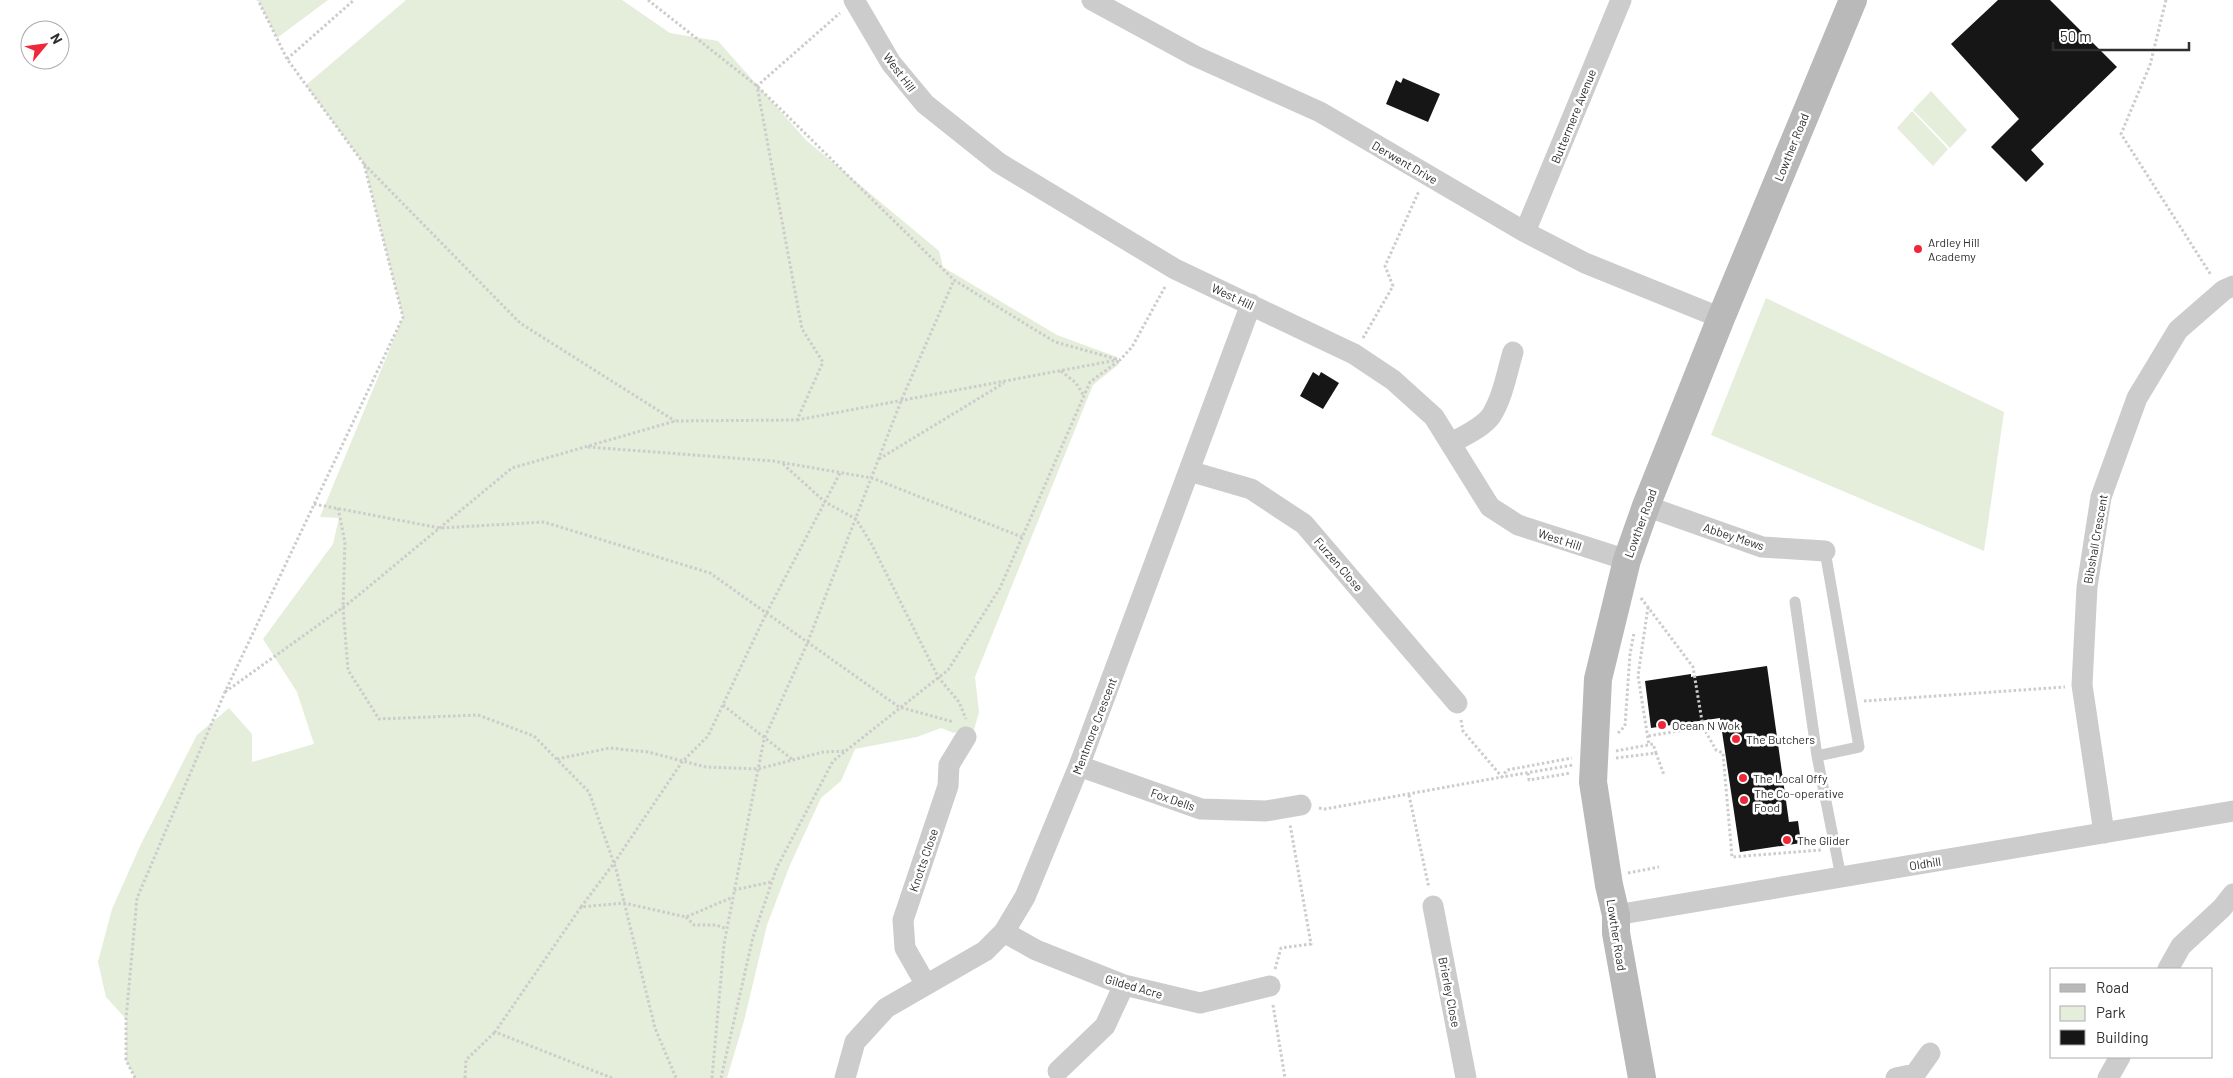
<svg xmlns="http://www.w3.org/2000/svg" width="2233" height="1078" viewBox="0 0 2233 1078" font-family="Barlow,sans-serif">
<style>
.green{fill:#e5eddb}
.building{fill:#161616}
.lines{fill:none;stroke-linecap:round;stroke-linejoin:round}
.path{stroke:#ccc;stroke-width:3;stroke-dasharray:2.5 2.5;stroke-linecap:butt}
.lane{stroke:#ccc;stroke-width:11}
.street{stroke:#ccc;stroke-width:21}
.secondary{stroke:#b9b9b9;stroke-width:28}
.poi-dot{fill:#ee2839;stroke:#fff;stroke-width:2}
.labels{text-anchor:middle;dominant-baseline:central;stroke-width:5;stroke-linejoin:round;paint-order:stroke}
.street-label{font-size:12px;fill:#2f2f2f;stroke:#fff}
.poi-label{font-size:12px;fill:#2f2f2f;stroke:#fff;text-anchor:start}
</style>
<rect width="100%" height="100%" fill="#fff"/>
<path class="green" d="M258,0h70l-51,38z
M406,0h216l48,33 48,8 88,99 133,111 4,16 114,68 60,22 2,7 -26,21 -118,292 4,35 -5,18 -9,-3 -11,6 -13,-5 -24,9 -62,12 -14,32 -20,17 -31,67 -23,60 -23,96 -17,57h-592l-9,-18v-41l-20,-22 -8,-35 14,-53 29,-65 56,-109 32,-27 23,26v28l62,-18 -17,-52 -34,-53 70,-95 6,-26 -19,-1 83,-200 -39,-153 -58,-79z
M1931,91l36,39 -17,18 -37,-38z
M1912,111l36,38 -15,17 -36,-38z
M1766,298l238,114 -20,139 -273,-116z"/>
<path class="building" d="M1998,0h52l67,67 -86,83 13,14 -18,18 -35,-35 28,-28 -68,-75z
M1403,78l37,16 -12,28 -42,-18 10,-24 5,3z
M1313,372l6,4 2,-4 18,11 -16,26 -23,-13z
M1767,666l22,156 9,-1 3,22 -61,9 -20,-134 -69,10 -6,-47 46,-7v3z"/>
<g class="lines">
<path class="path" d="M648,0l109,86 197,194 101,62 65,18 12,-13 34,-62
M2166,0l-16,65 -29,69 90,141
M287,59l67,-59
M364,164l156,159 155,98
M1363,338l30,-52 -8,-20 34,-75
M1061,371l15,12 8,13
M797,420l320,-60
M588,447l185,14 99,17 150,59
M879,459l125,-76
M783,464l42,38 31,17 15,24 67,134 21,25 7,17
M314,504l126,24 104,-6 166,51 189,134 55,15
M338,508l7,34 -2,65 5,63 31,49 99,-4 56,21 55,56 27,77 39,159 21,50
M1641,598l52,69 10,60 -55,9
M1648,607l-10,69 11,69
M225,692l124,-89 163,-135 163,-47 122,-1 26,-58 -21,-33 -45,-243 83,-73
M1864,701l201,-14
M723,705l70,55
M1461,720l2,11 39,46 71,-12
M1703,727l13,23 7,3 9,104 89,-7
M1618,733l7,-7 5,-72 4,-21
M1616,751l37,-7 3,9
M1616,758l40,-5 8,22
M557,759l53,-11 38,4 58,15 52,2 65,-17 22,-1
M1528,773l1,7 42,-7
M1409,795l20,93
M1319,808l6,1 177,-32 5,-7 65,-12
M1628,873l31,-6
M734,890l37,-8
M581,907l33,-44 68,-101 26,-26 58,-122 74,-141
M686,917l8,8h22l11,4
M1275,969l6,-21 30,-4 -21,-120
M1273,1005l12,73
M135,1078l-9,-18v-41l11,-121 88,-206 178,-375 -39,-153 -77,-105 -29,-59
M465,1078l1,-18 29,-28
M612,1078l-117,-46 86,-125 43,-4 62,14 47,-20
M712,1078l12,-134 40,-205 43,-95 94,-243 53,-121
M721,1078l32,-141 24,-70 56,-106 115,-91 52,-82 90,-206 30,-22"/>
<path class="lane" d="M1825,551l34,196 -42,9 24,121
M1795,602l22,154"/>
<path class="street" d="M854,0l37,63 34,41 74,59 176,106 179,85 39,26 41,37 56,90 28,18 109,35
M1092,0l103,56 125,56 205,120 60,31 136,55
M1525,232l96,-232
M1451,443c13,-7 31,-15 40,-27 12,-19 16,-44 22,-64
M1189,471l62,18 53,35 153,179
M1646,506l116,41 63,4
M1079,766l122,43 65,2 35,-6
M2104,833l-22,-148 5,-98 14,-90 36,-99 41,-68 46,-40 9,-4
M1433,906l33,172
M1616,915l617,-104
M1004,932l32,18 88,35 76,18 70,-17
M2168,969l13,-23 41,-38 11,-14
M925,983l-20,-35 -2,-28 45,-134 1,-21 17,-28
M1058,1071l47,-45 19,-41
M845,1078l10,-36 31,-34 99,-57 19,-19 21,-35 54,-131 172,-462
M1896,1078l19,-4 15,-21
M2108,1078l12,-21"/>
<path class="secondary" d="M1642,1078l-26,-145v-18l-7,-30 -16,-103 5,-103 29,-119 19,-54 75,-188 132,-318"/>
</g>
<g class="poi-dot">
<circle cx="1918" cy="249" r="5"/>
<circle cx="1662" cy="725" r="5"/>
<circle cx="1736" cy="739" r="5"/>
<circle cx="1743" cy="778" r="5"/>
<circle cx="1744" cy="800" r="5"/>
<circle cx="1787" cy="840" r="5"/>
</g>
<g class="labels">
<g class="street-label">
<text transform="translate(900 72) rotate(53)">West Hill</text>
<text transform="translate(1573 116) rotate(-68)">Buttermere Avenue</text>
<text transform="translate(1791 147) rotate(-68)">Lowther Road</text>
<text transform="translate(1405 162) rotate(30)">Derwent Drive</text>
<text transform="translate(1233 296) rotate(25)">West Hill</text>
<text transform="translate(1640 523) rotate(-70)">Lowther Road</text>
<text transform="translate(1734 536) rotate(18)">Abbey Mews</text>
<text transform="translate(1560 539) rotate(18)">West Hill</text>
<text transform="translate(2095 539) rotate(-80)">Bibshall Crescent</text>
<text transform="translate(1339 564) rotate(49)">Furzen Close</text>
<text transform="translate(1094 726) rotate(-69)">Mentmore Crescent</text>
<text transform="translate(1173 799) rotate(19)">Fox Dells</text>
<text transform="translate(923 860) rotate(-71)">Knotts Close</text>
<text transform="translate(1925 863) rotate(-9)">Oldhill</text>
<text transform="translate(1617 935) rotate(81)">Lowther Road</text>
<text transform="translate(1134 986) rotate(16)">Gilded Acre</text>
<text transform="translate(1450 992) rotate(79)">Brierley Close</text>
</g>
<g class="poi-label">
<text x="1928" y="242">Ardley Hill<tspan x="1928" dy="14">Academy</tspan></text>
<text x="1672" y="725">Ocean N Wok</text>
<text x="1746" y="739">The Butchers</text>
<text x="1753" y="778">The Local Offy</text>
<text x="1754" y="793">The Co-operative<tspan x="1754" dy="14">Food</tspan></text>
<text x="1797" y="840">The Glider</text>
</g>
</g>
<rect x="2050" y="968" width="162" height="90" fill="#ffffff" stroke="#acacac"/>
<rect x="2060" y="984" width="25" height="8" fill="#b9b9b9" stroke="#acacac"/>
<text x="2096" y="993" font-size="15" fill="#2f2f2f">Road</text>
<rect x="2060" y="1006" width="25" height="15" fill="#e5eddb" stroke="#acacac"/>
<text x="2096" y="1018" font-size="15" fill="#2f2f2f">Park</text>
<rect x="2060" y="1030" width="25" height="15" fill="#161616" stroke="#acacac"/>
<text x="2096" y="1043" font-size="15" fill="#2f2f2f">Building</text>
<g transform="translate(45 45) rotate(61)"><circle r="24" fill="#ffffff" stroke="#acacac"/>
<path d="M0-4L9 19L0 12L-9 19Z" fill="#ee2839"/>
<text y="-8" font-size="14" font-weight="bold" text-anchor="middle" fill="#2f2f2f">N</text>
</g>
<path d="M2053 42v8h136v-8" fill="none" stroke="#2f2f2f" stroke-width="2.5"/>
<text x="2060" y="42" font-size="15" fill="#2f2f2f" stroke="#ffffff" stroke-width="4" paint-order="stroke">50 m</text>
</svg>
